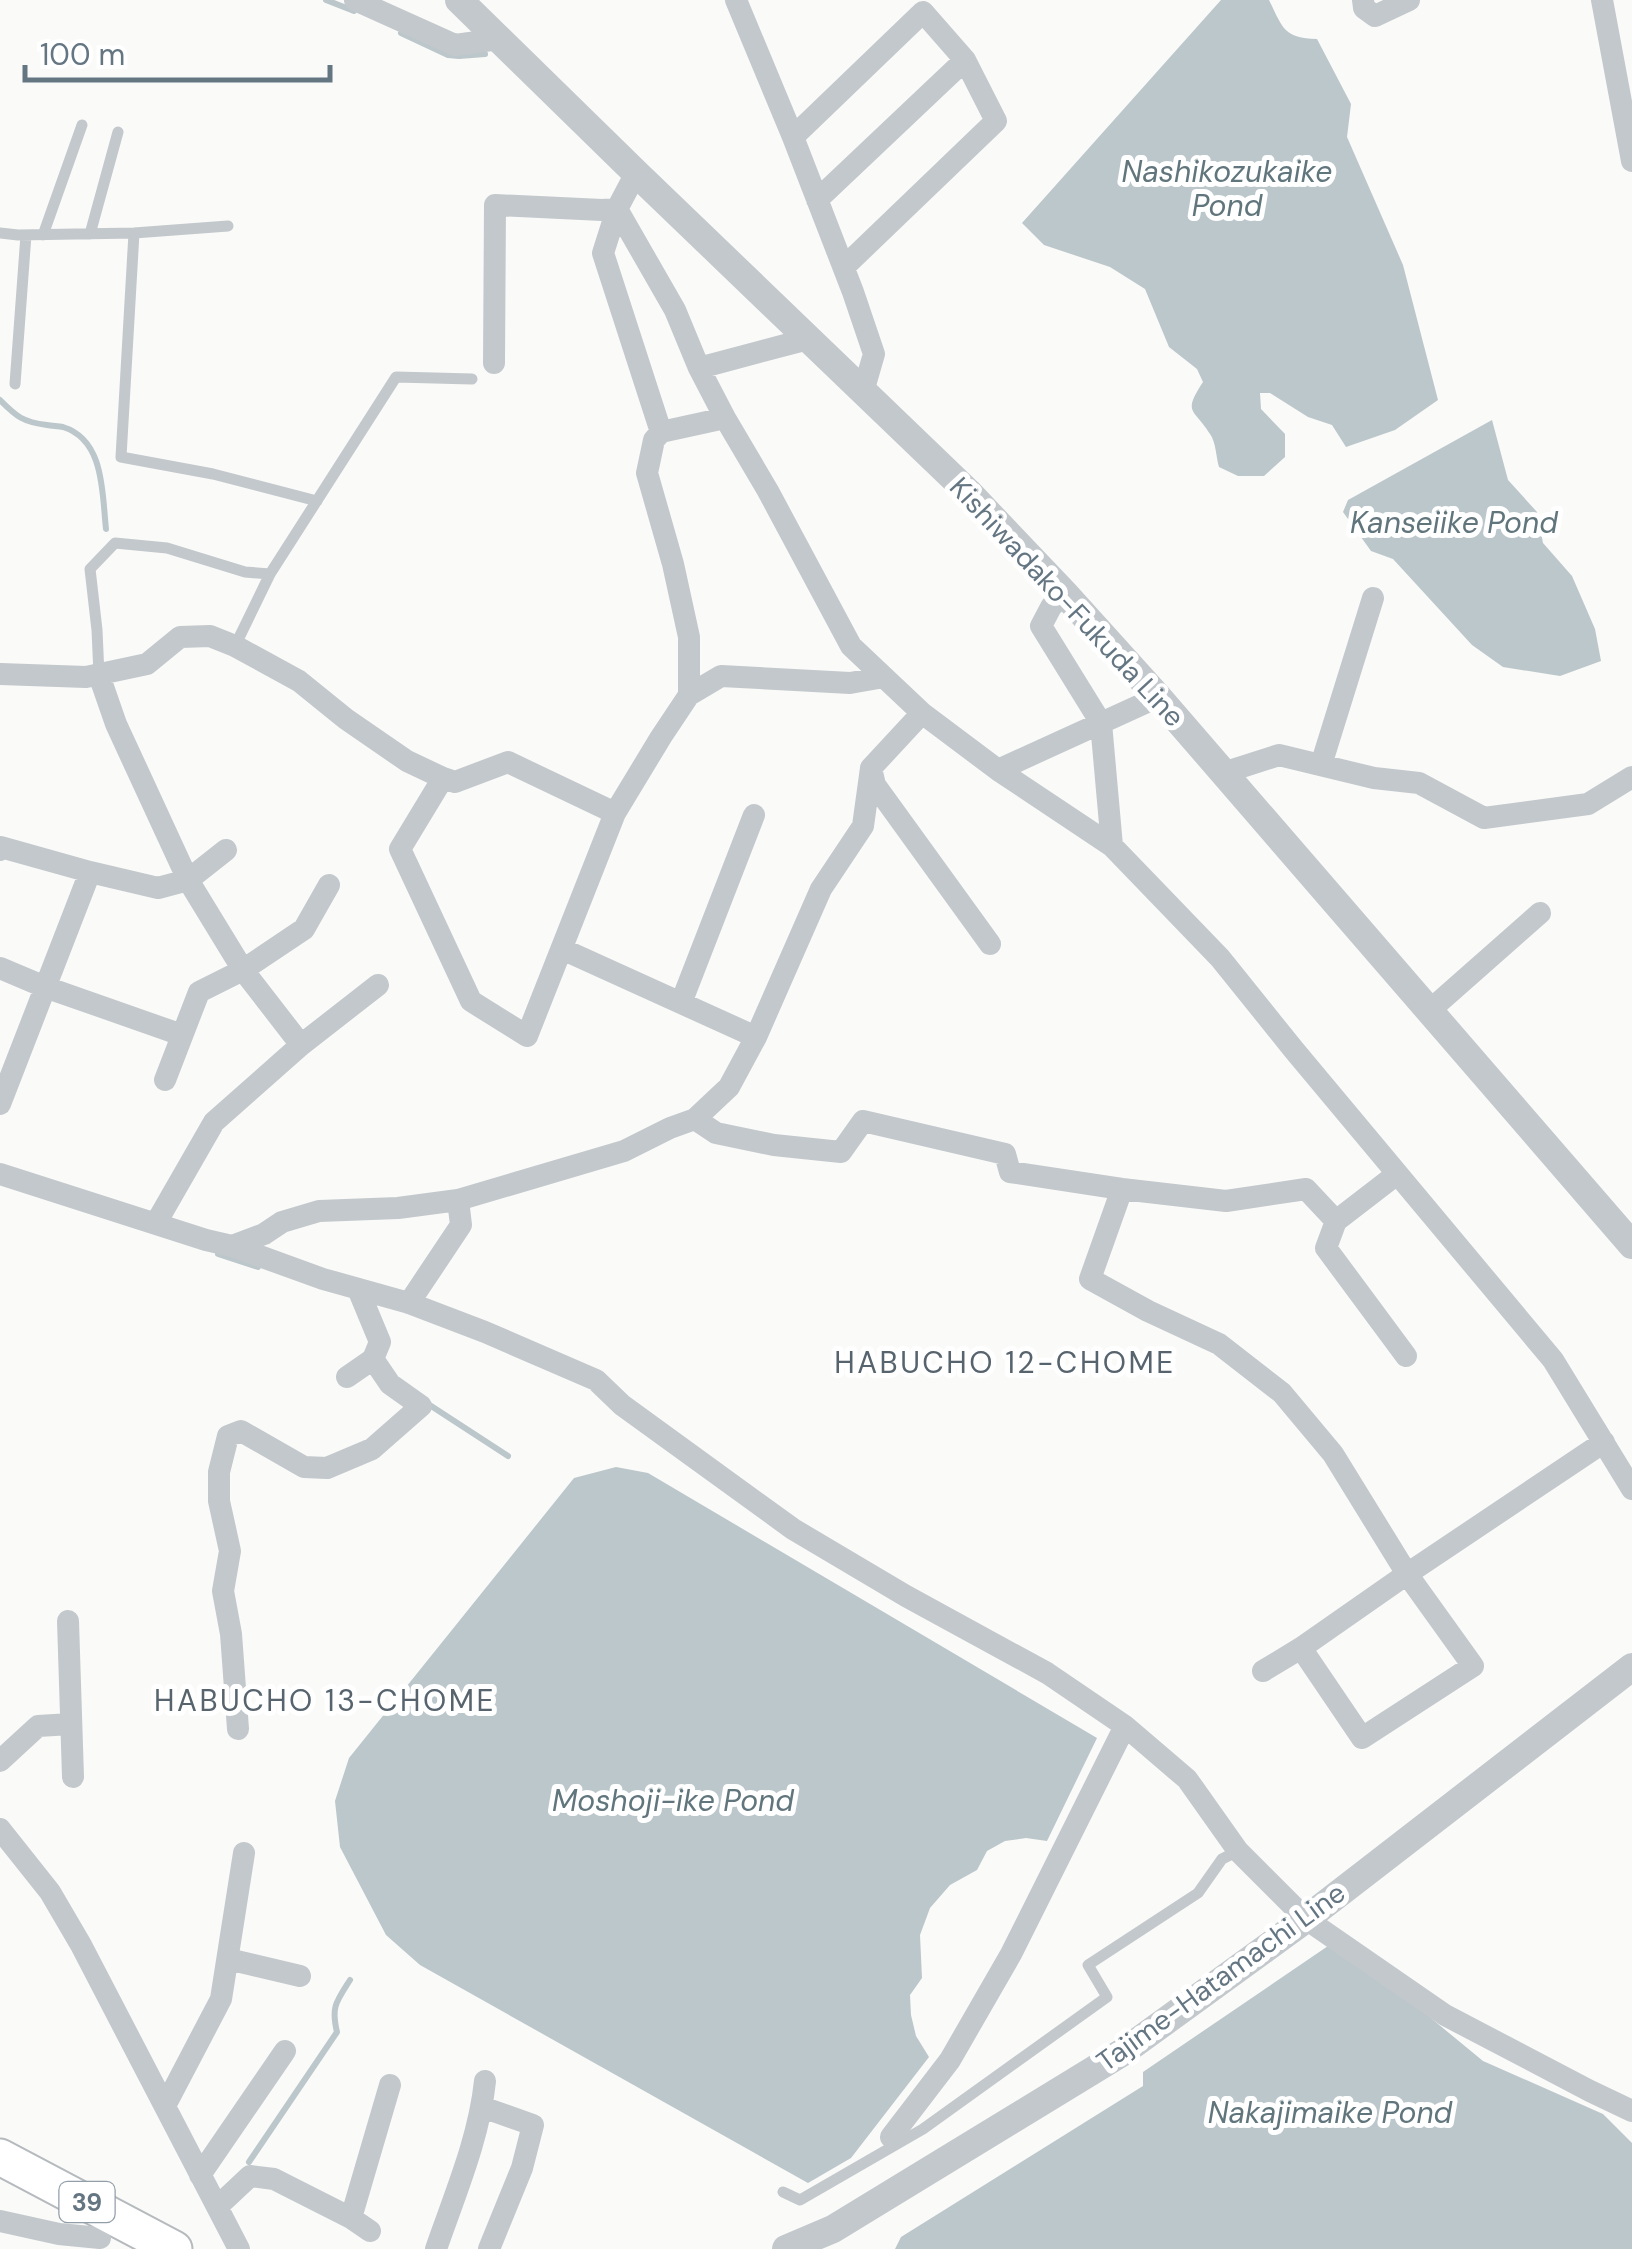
<svg xmlns="http://www.w3.org/2000/svg" width="1632" height="2249" viewBox="0 0 1632 2249" font-family="'DM Sans',sans-serif">
<style>
.water{fill:#bbc7cb}
.lines{fill:none;stroke-linecap:round;stroke-linejoin:round}
.stream{stroke:#bbc7cb;stroke-width:6}
.primary-casing{stroke:#b5babe;stroke-width:39}
.service{stroke:#c3c8cc;stroke-width:11}
.minor{stroke:#c3c8cc;stroke-width:22}
.tertiary{stroke:#c3c8cc;stroke-width:28}
.primary{stroke:#fff;stroke-width:35}
.labels{text-anchor:middle;dominant-baseline:central;stroke-width:10;stroke-linejoin:round;paint-order:stroke}
.shield{fill:#fff;stroke:#939fa8;stroke-width:2.5}
.shield-label{font-size:25px;font-weight:bold;fill:#657683}
.street-label{font-size:28px;fill:#657683;stroke:#fff}
.water-label{font-size:30px;font-style:italic;fill:#60757c;stroke:#fff}
.neighbourhood-label{font-size:30px;letter-spacing:2.5px;fill:#57646e;stroke:#fff}
</style>
<rect width="100%" height="100%" fill="#fafaf8"/>
<path class="water" d="M1221,0h48c14,28 14,38 48,39l34,65 -4,33 56,128 35,135 -43,30 -49,17 -14,-22 -24,-8 -38,-24h-10l1,16 24,25v23l-21,19h-26l-19,-9c-3,-10 -3,-25 -9,-33 -16,-26 -28,-20 -7,-52l-6,-13 -28,-22 -24,-58 -35,-22 -66,-22 -22,-22z
M1492,420l16,60 29,32 6,31 29,33 23,53 6,32 -41,15 -57,-9 -31,-22 -79,-86 -22,-8 -28,-39 5,-12z
M616,1467l32,6 449,265 -50,103 -21,-3 -21,3 -18,10 -10,19 -27,15 -20,23 -10,27 2,43 -12,17 1,20 5,21 13,21 -78,101 -43,25 -388,-218 -34,-30 -46,-88 -5,-46 14,-43 225,-280z
M1328,1946l53,31 102,84 120,53 29,29v106h-737l6,-12 242,-151v-14z"/>
<g class="lines">
<path class="stream" d="M326,0l28,11
M401,33l47,22 11,1 26,-2
M0,400c17,17 23,22 47,25 5,1 11,1 16,2 42,13 39,67 43,102
M218,1254l40,13
M425,1402l83,54
M249,2162l88,-130c-6,-25 -1,-30 13,-52"/>
<g class="primary-casing">
<path id="primary" d="M0,2157l174,92"/>
</g>
<path class="service" d="M0,233l18,2 116,-2 94,-7
M134,233l-13,224 92,17 104,27
M90,234l28,-102
M43,235l39,-110
M15,384l11,-149
M235,646l35,-72 126,-197 76,2
M99,675l-2,-45 -7,-61 25,-26 52,5 78,24 25,2
M783,2192l17,8 123,-71 184,-132 -19,-32 110,-72 24,-34 16,-8"/>
<path class="minor" d="M355,0l100,45 44,-6
M736,0l57,137 60,155 21,62 -11,38
M1363,0l1,8 11,8 34,-16
M1602,0l30,161
M793,137l130,-125 42,48 31,61 -152,146
M636,173l-19,36 58,101 24,58 26,50 43,73 83,155 71,67 76,57 114,76 108,112 74,92 259,310 79,129
M817,200l148,-140
M494,363l1,-158 107,5 15,-1 -14,44 58,179
M699,368l109,-29
M1064,593l-13,14 -10,19 60,97 11,123
M0,674l86,3 61,-13 33,-27 30,-1 25,10 64,35 47,38 61,42 36,17 12,4 53,-20 107,51 46,-76 28,-42 32,-19 129,7 34,-6
M99,675l17,49 72,156 55,90 58,75
M689,695v-58l-16,-73 -26,-91 7,-33 7,-8 64,-14
M922,713l-51,55 4,17 115,159
M1321,765l52,-167
M998,770l160,-73
M1223,773l56,-18 95,23 45,5 65,35 104,-14 44,-27
M443,778l-43,71 71,152 56,35 88,-223
M0,850l1,-3 89,25
M562,949l194,88
M0,968l45,19 137,48
M681,1003l73,-188
M1429,1011l111,-98
M165,1080l34,-88 44,-22 61,-41 25,-44
M0,1104l90,-232 68,16 30,-8 38,-30
M695,1119l21,14 58,12 67,7 22,-31 142,33 5,18 112,17 104,12 80,-12 30,32 61,-47
M0,1174l206,66 26,6 91,33 86,24 76,29 111,48 26,25 171,124 113,67 141,77 78,53 62,53 51,72 68,68 139,96 145,76 42,20
M1122,1189l-32,90 58,32 71,33 63,49 51,61 74,120 66,92 -111,72 -61,-90
M1336,1221l-10,27 80,108
M156,1223l58,-101 87,-77 77,-60
M232,1246l32,-12 18,-12 37,-11 79,-3 60,-8 166,-49 46,-23 25,-9 34,-32 27,-50 65,-148 42,-63 8,-58
M409,1303l52,-78 -3,-25
M347,1377l26,-18 7,-17 -22,-53
M68,1621l5,156
M1263,1671l38,-23 106,-74 197,-132
M238,1729l-7,-95 -8,-43 7,-40 -11,-50v-29l9,-36 13,-5 63,36 23,1 45,-19 49,-43 -31,-22 -17,-25
M0,1761l38,-35 33,-2
M0,1829l50,63 31,53 158,304
M228,1959l72,17
M165,2106l56,-107 23,-146
M482,2107l51,18 -11,43 -33,81
M891,2137l59,-77 61,-106 114,-228
M200,2175l85,-124
M217,2207l33,-31 24,3 77,39 19,13
M351,2218l39,-133
M0,2221l59,13 41,4
M436,2249c19,-55 43,-110 49,-168"/>
<path class="tertiary" d="M459,0l177,173 332,319 96,101 94,104 474,548
M786,2249l47,-20 290,-177 183,-133 326,-252"/>
<use href="#primary" class="primary"/>
</g>
<g class="labels">
<rect class="shield" x="59.5" y="2182" width="55" height="40" rx="8"/>
<g class="shield-label">
<text x="87" y="2202">39</text>
</g>
<g class="street-label">
<text transform="translate(1067 602) rotate(47)">Kishiwadako-Fukuda Line</text>
<text transform="translate(1221 1977) rotate(-36)">Tajime-Hatamachi Line</text>
</g>
<g class="water-label">
<text x="1227" y="171">Nashikozukaike<tspan x="1227" dy="34">Pond</tspan></text>
<text x="1454" y="522">Kanseiike Pond</text>
<text x="673" y="1800">Moshoji-ike Pond</text>
<text x="1330" y="2112">Nakajimaike Pond</text>
</g>
<g class="neighbourhood-label">
<text x="1005" y="1362">HABUCHO 12-CHOME</text>
<text x="325" y="1700">HABUCHO 13-CHOME</text>
</g>
</g>
<path d="M25 65v15h305v-15" fill="none" stroke="#657683" stroke-width="5"/>
<text x="40" y="65" font-size="30" fill="#657683" stroke="#ffffff" stroke-width="8" paint-order="stroke">100 m</text>
</svg>
